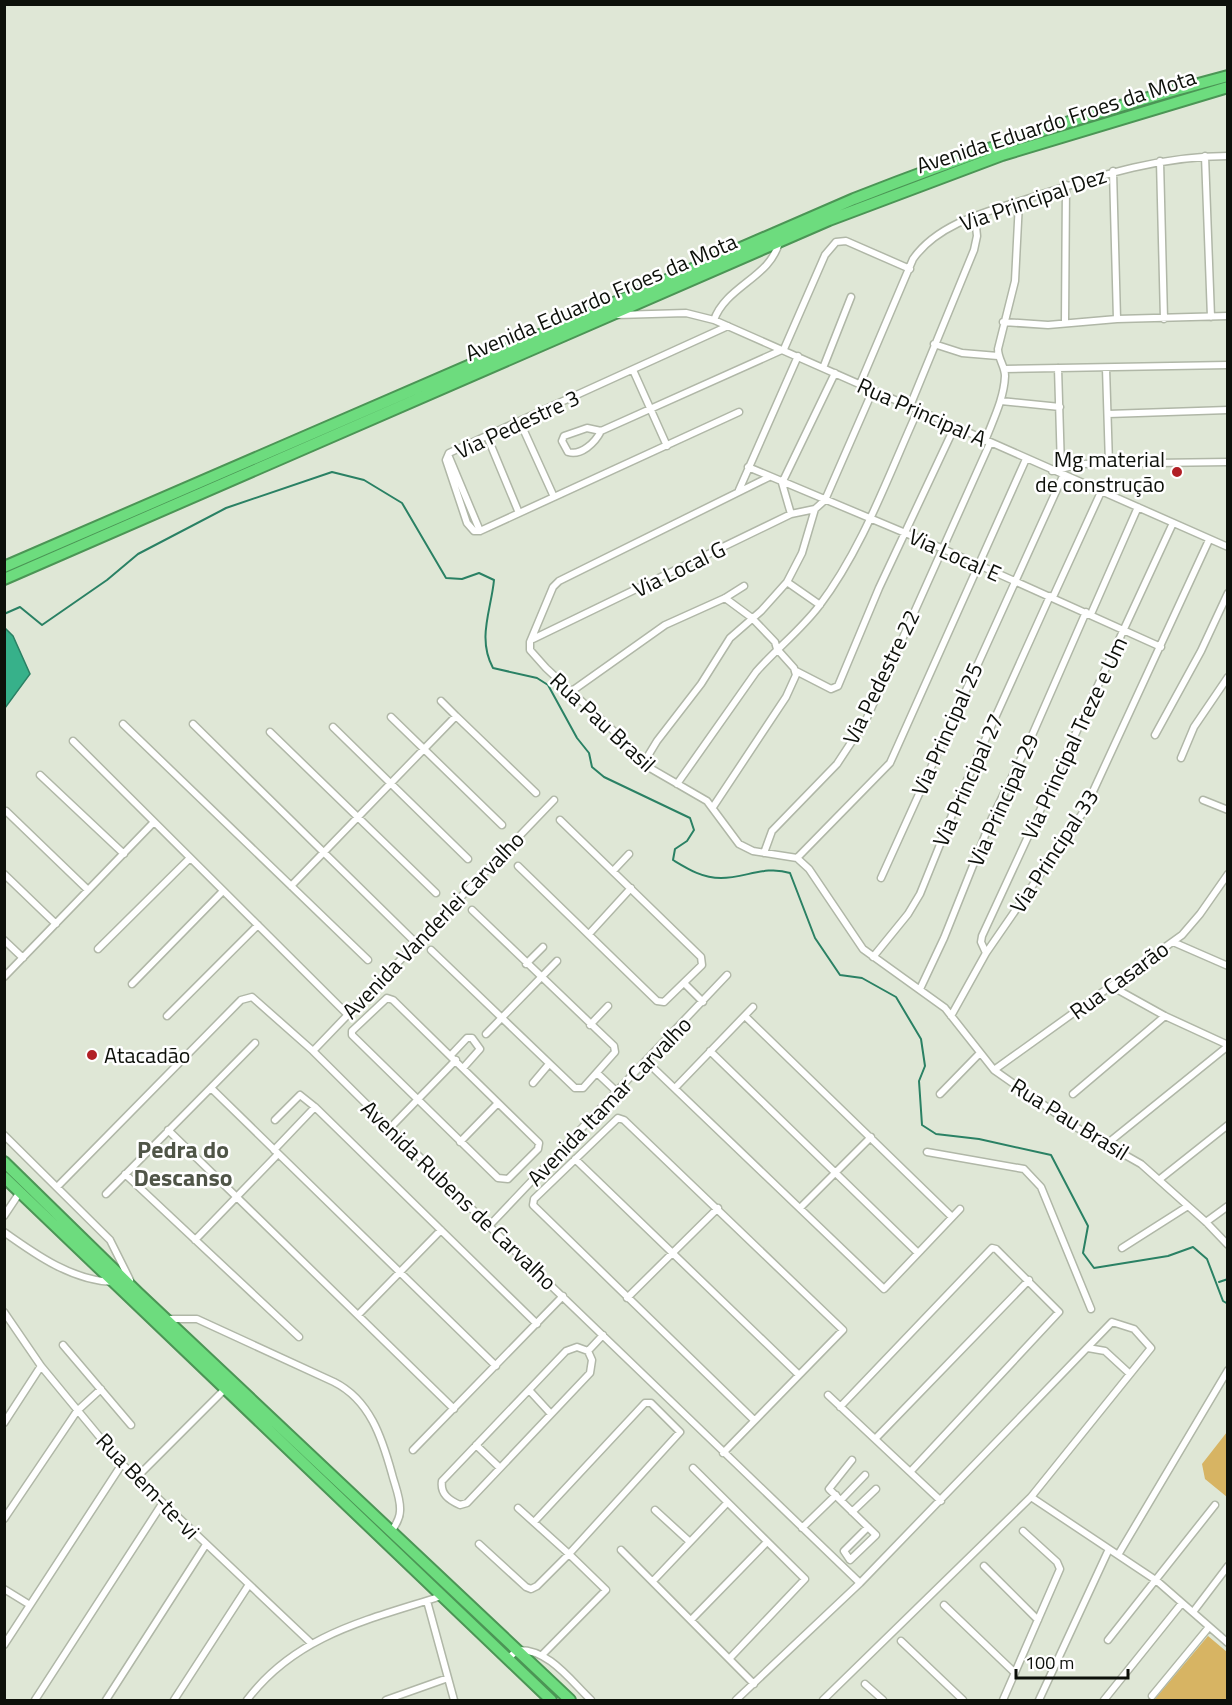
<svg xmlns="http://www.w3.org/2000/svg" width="1232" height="1705" viewBox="0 0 1232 1705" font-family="'Titillium Web',sans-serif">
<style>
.green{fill:#d7b463}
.water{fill:#37b18a;stroke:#2a8164;stroke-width:1.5}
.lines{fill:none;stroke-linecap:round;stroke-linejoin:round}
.stream{stroke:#2a8164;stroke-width:2}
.street-casing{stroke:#b0b7a7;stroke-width:9}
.highway-casing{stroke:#4b9555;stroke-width:14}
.street{stroke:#fff;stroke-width:6}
.highway{stroke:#6ddc7e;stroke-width:10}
.poi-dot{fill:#b11f25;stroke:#fff;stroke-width:2}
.labels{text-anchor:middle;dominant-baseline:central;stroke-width:5;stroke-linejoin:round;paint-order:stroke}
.street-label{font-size:22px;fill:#0d100a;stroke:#fff}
.poi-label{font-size:22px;fill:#0d100a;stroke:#fff;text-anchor:end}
.neighbourhood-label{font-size:24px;font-weight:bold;fill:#4f5547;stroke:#fff}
</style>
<rect width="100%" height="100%" fill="#dfe7d6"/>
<path class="green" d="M1227,1432v65l-22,-18 -3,-15z
M1208,1636l19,16v48h-73z"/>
<path class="water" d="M5,628l8,8 17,38 -25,34z"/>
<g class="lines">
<path class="stream" d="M4,614l16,-7 22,18 65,-45 31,-26 88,-46 106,-36 32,8 38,23 44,75 16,1 17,-6 15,7c-3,31 -17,58 -1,88l44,10 11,7 29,53 12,15 3,14 12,10 86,41 4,12 -7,11 -12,8 -2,11c15,9 29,18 48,18 24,0 45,-13 69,-5l25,65 25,37 22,3 34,19 25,42 4,27 -6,15 3,44 14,9 43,5 72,16 37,71 -5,27 11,15 74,-12 25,-9 14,12 16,42 5,3
M1219,1282l9,-3"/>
<g class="street-casing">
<path id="street" d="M1205,156l6,161
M1160,161l4,158
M1113,171l4,148
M617,315l69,-2 28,7 514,227
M714,320c12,-34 57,-43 65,-78
M1003,322l45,3 69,-6 111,-3
M1065,322l1,-137
M728,326l-279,127 -3,7 21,63 7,8h6l259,-119
M934,344l28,9 36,3
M823,368l28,-71
M1058,368l3,100
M1106,368l3,96
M1004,369l224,-4
M633,370l34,76
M860,384l53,-125c26,-37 77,-48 117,-61 66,-21 127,-42 198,-42
M1001,401l59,6
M910,406l64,-156 3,-14 -2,-19
M1108,414l120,-4
M520,422l34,75
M601,431c-6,12 -20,25 -33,21l-6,-11 2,-5 23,-8 14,3 183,-82 41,-94 11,-13 10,-1 64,28
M487,436l32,77
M985,441c8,-21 19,-42 20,-65 0,-10 -7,-17 -7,-27l17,-68 4,-79
M449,457l31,74
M748,467l193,81 220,99
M1052,471l29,-7 147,-2
M769,477l-210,104 -6,6 -23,55v8l16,18 72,67 25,29 64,37 32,43 14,7 44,7 12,11 54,80 82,59 49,62 80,56 67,38 65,58 22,23
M739,490l59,-134
M791,514l-9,-31 53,-110
M787,582l33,23
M1053,597l48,-105
M1091,614l47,-107
M533,639l258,-125 24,-5 10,-9 48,-110
M796,671l35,18 7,-3 41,-98 76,-162
M572,691l93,-66 60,-27 19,-12
M441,701l15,15
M391,717l111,108
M123,724l245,236
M193,724l222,218
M333,727l135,132
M270,732l166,161
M1155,735l46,-84 27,-58
M73,741l274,273
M1181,758l13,-31 34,-50
M643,764l14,-23 44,-57 29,-46 31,-27 26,-29 15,-29 13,-44
M40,775l84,79
M677,784l79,-112c20,-23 44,-41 63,-66 44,-58 69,-130 99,-196
M1203,800l25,10
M713,807l73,-110 10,-22 -2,-7 -17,-19 -2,-7 -23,-24 -27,-20
M6,811l82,79
M764,853l8,-22 65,-67 29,-44 124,-277
M797,858l93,-95 136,-304
M518,866l139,135 7,1 38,-37 -1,-8 -141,-137
M613,871l16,-17
M4,874l52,50
M881,878l182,-402
M291,886l165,-170 80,77
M589,934l42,-46
M4,940l19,18
M1173,942l55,24
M98,949l91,-90
M431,950l144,138h8l32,-36 -1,-6 -142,-136
M986,953l-5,-11 1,-6 191,-413
M873,957l35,-43 12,-20 38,-94 92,-204
M526,964l17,-17
M4,977l149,-154
M684,983l19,19
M132,984l91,-93
M1111,986l54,30 63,29
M920,989l24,-51 48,-120 38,-78 56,-128
M387,998l6,2 146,143 -1,6 -30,30 -10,-1 -146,-143v-4z
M167,1016l91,-91
M745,1016l207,201
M951,1016l35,-63 98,-142 125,-271
M590,1025l18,-19
M486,1034l71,-73
M313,1051l241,-251
M710,1051l208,202
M451,1055l16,-17h5l8,11 -16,18
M646,1061l238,228 76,-80
M994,1070l188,-135 18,-21 28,-40
M597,1073l20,19
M533,1083l16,-19
M211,1088l285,278
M675,1088l78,-81
M940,1094l39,-40
M1073,1094l92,-78
M315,1107l222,217
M390,1128l66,-68
M168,1130l286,279
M4,1135l106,105 20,40
M460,1142l38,-39
M1108,1143l120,-97
M274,1150l41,-43 -15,-12 -25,25
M927,1152l97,17 17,18 50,122
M575,1159l223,215
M125,1174l174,163
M1160,1179l68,-54
M58,1186l183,-186 11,-3 61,54 176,175 371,357
M106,1194l149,-151
M800,1208l71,-71
M4,1216l16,-24
M1206,1222l22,-16
M489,1226l238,-251
M4,1232c32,23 69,49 110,50
M195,1240l83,-86
M1122,1248l66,-42
M627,1298l91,-90
M4,1312l37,54 81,98 189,179
M358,1315l83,-85
M167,1319h30l137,63c36,18 48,56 58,92 3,12 9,25 8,37 0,8 -5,15 -9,21
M63,1345l68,80
M1088,1348l17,3 25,23
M588,1351l4,9 -2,13 -123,130 -7,2c-11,-5 -20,-11 -18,-24l124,-130 11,-4 11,4 15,-16
M529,1390l22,24
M828,1395l113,106
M840,1407l152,-159 4,1 63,63 -148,159
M4,1423l37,-57
M876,1438l153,-158
M476,1445l24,23
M413,1450l150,-154
M723,1453l120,-123 -219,-210 -6,-2 -84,81 -1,6 221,215
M852,1460l-23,29 47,46 -26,25 -6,-9 24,-24
M693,1468l112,111 -75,79
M136,1478l90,-90
M1031,1497l126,84 71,62
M841,1500l24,-25
M655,1510l35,32
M852,1512l24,-23
M4,1519l73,-108 24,-22
M534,1522l111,-119h6l29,29 -111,122 37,36 -64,65
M802,1528l34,-33
M479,1544l47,43 5,2 6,-3 32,-32 -51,-46
M621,1550l133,134
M1118,1555l110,-185
M984,1566l54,54
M653,1581l74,-78
M4,1589l26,16
M427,1601l27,99
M944,1605l71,68
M1193,1612l35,-46
M691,1620l76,-78
M1108,1640l107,-135
M901,1641l62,59
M4,1645l118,-181
M508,1659l9,-9c31,-2 54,31 74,50
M865,1684l18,16
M1152,1696l57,-69
M35,1700l127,-196
M106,1700l99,-154
M174,1700l74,-114
M247,1700c49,-65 120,-80 195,-104
M386,1700l62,-22
M736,1700l124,-117 252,-261 22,7 17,19 -120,149 -208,203
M1003,1700l57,-131 -3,-7 -34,-31
M1039,1700l70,-151
M1104,1700l78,-97"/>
</g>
<g class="highway-casing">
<path id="highway" d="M4,567l850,-368c122,-48 246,-90 374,-123
M4,579l825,-359 173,-65 226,-68
M4,1162l134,131 432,407
M4,1177l547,523"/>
</g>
<use href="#street" class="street"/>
<use href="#highway" class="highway"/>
</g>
<g class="poi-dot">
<circle cx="1177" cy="472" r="6"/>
<circle cx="92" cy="1055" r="6"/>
</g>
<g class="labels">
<g class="street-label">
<text transform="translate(1056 121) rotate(-18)">Avenida Eduardo Froes da Mota</text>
<text transform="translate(1033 199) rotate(-19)">Via Principal Dez</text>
<text transform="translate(601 297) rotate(-23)">Avenida Eduardo Froes da Mota</text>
<text transform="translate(922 412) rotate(24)">Rua Principal A</text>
<text transform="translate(517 424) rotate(-25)">Via Pedestre 3</text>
<text transform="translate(955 555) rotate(24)">Via Local E</text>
<text transform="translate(679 569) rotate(-26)">Via Local G</text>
<text transform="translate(881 677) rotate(-64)">Via Pedestre 22</text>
<text transform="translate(603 722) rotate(43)">Rua Pau Brasil</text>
<text transform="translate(947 729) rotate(-66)">Via Principal 25</text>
<text transform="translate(1074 738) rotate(-65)">Via Principal Treze e Um</text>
<text transform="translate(968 780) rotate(-66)">Via Principal 27</text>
<text transform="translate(1003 800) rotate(-66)">Via Principal 29</text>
<text transform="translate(1054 851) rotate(-57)">Via Principal 33</text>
<text transform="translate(433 925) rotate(-46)">Avenida Vanderlei Carvalho</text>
<text transform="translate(1119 980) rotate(-36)">Rua Casarão</text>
<text transform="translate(609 1101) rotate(-46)">Avenida Itamar Carvalho</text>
<text transform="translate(1070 1119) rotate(32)">Rua Pau Brasil</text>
<text transform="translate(459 1195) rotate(44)">Avenida Rubens de Carvalho</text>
<text transform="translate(148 1486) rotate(46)">Rua Bem-te-vi</text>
</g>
<g class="poi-label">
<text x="1165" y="459">Mg material<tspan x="1165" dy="25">de construção</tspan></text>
<text x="104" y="1055" text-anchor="start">Atacadão</text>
</g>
<g class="neighbourhood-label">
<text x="183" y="1149">Pedra do<tspan x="183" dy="28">Descanso</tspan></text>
</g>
</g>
<rect width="1232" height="1705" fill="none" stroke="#0d100a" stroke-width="12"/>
<path d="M1016 1669v9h112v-9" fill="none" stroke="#0d100a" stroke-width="3"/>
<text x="1025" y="1669" font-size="18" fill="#0d100a" stroke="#ffffff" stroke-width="4.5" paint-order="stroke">100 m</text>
</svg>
